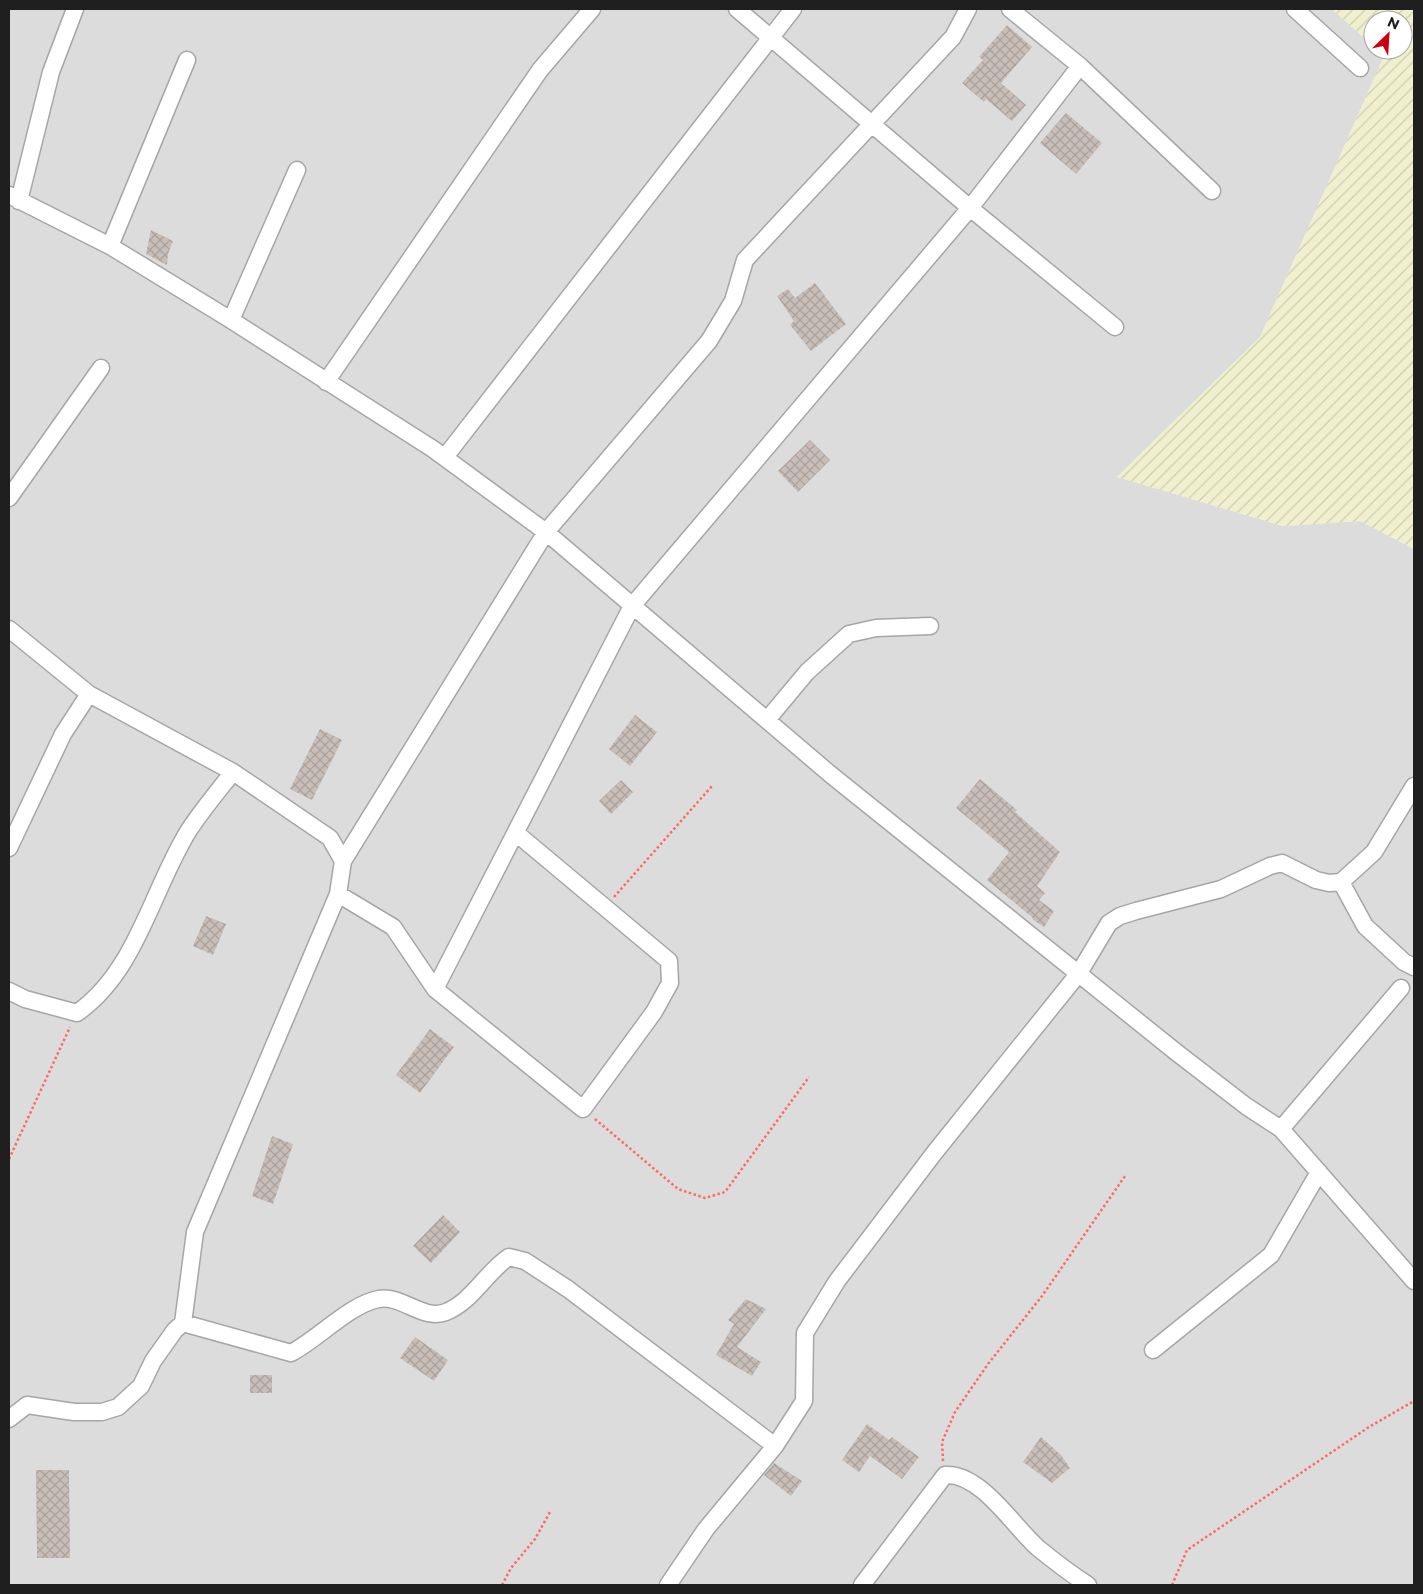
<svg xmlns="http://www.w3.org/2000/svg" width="1423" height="1594" viewBox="0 0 1423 1594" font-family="Montserrat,sans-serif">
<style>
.residential{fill:#dddcdc}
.farmland{fill:url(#farmland-furrows)}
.building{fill:url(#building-cross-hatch)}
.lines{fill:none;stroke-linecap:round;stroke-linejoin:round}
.street-casing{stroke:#a6a6a6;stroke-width:19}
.path{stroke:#ff6966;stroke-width:2.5;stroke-dasharray:2.5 2.5;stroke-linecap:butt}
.street{stroke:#fff;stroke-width:16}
</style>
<defs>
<pattern id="farmland-furrows" width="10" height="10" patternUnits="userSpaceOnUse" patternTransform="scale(1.25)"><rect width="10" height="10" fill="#f0f0cf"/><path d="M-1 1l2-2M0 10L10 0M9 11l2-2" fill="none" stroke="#cdcdb1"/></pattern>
<pattern id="building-cross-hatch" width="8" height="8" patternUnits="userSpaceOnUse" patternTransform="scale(1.25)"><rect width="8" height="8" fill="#c8bdb7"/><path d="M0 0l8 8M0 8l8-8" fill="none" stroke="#aba29d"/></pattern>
</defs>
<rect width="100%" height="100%" fill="#f0ebe4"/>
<path class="residential" d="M9,9h1323l41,37v4h5l6,6 -124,281 -143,140 166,49 77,-5 54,28v1036h-1405z"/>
<path class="farmland" d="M1332,9h82v540l-54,-28 -77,5 -166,-49 143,-140 124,-281 -6,-6h25v-30h-30v26z"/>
<path class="building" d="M1007,25l25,22 -31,36 25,22 -14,16 -26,-22 -2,3 -22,-19 21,-23 -4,-3z
M1066,113l36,30 -26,31 -36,-31z
M151,230l22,11 -5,13 -1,11 -21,-11z
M815,283l31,41 -35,27 -21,-26 4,-4 -17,-25 11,-7 7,9z
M810,440l20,20 -32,32 -20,-21z
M635,715l22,17 -27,34 -21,-17z
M320,729l22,11 -30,60 -22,-11z
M980,779l37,31 -2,2 45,40 -23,34 8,7 -6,7 15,11 -10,16 -12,-8 1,-1 -46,-38 22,-28 -53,-44z
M621,780l12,12 -22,22 -12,-13z
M206,916l20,8 -13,31 -20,-9z
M430,1029l24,18 -34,46 -24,-18z
M272,1136l21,8 -20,60 -21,-8z
M443,1215l17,17 -29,31 -18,-17z
M746,1299l20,10 -29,38 24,15 -9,14 -36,-21 18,-31 -6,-4z
M415,1337l33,23 -14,21 -34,-23z
M250,1375h22v18h-22z
M867,1424l22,16 3,-3 27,20 -17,22 -32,-23 -11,16 -17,-12z
M1041,1437l20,18 9,13 -18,15 -29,-21z
M774,1463l28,18 -11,15 -27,-21z
M36,1470h33l1,88h-33z"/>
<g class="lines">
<g class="street-casing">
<path id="street" d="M737,9l233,199 145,119
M1010,9l70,57 132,125
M1295,9l65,59
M9,195l101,51 121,74 202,129 113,83 284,242 346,278 70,54 35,23 133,152
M19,201l32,-129 24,-63
M110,246l77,-186
M231,320l66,-150
M326,382l214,-312 52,-61
M445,457l348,-448
M9,498l92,-130
M9,629l80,65 144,78 97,66 13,23 -5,33 -143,338 -12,91
M767,720l40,-48 42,-38 27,-6 54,-2
M9,848l54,-114 26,-40
M343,861l203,-329 163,-191 24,-40 12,-41 208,-223 15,-28
M1341,882l24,44 39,36 10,5
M338,894l55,33 42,62 148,120 71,-97 16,-29 -1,-22 -153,-128
M435,989l197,-383 338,-398 110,-142
M9,991l16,8 52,14c60,-42 75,-124 112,-183 13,-20 29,-39 44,-58
M1281,1129l120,-141
M1153,1350l118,-95 48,-83
M9,1419l18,-14 47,7h28l16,-5 23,-21 12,-25 22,-31 8,-7 108,30c27,-14 59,-49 88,-54 23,-4 44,22 67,13 27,-11 40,-40 63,-55l16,4 43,28 207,157
M668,1585l38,-56 69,-83 29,-45 1,-68 32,-52 98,-129 144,-179 30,-50 11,-7 16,-5 85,-22 49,-23 12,-3 34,17 13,3 12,-1 33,-30 40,-66
M862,1585l83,-110c35,-3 69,52 93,73 16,13 33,26 50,37"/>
</g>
<path class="path" d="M614,897l98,-111
M595,1119l83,70 27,9 20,-6 84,-115
M9,1159l61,-132
M943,1461l-1,-19 13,-30 33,-48 54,-68 83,-120
M502,1585l9,-17 24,-29 15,-27
M1172,1585l15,-35 182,-123 45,-26"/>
<use href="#street" class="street"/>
</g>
<rect width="1423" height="1594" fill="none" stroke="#1f1f1f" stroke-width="20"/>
<g transform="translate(1388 35) rotate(25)"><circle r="24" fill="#ffffff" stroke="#a5a5a5"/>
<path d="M0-4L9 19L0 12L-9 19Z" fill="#cd0011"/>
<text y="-8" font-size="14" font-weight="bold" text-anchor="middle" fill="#1f1f1f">N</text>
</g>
</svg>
